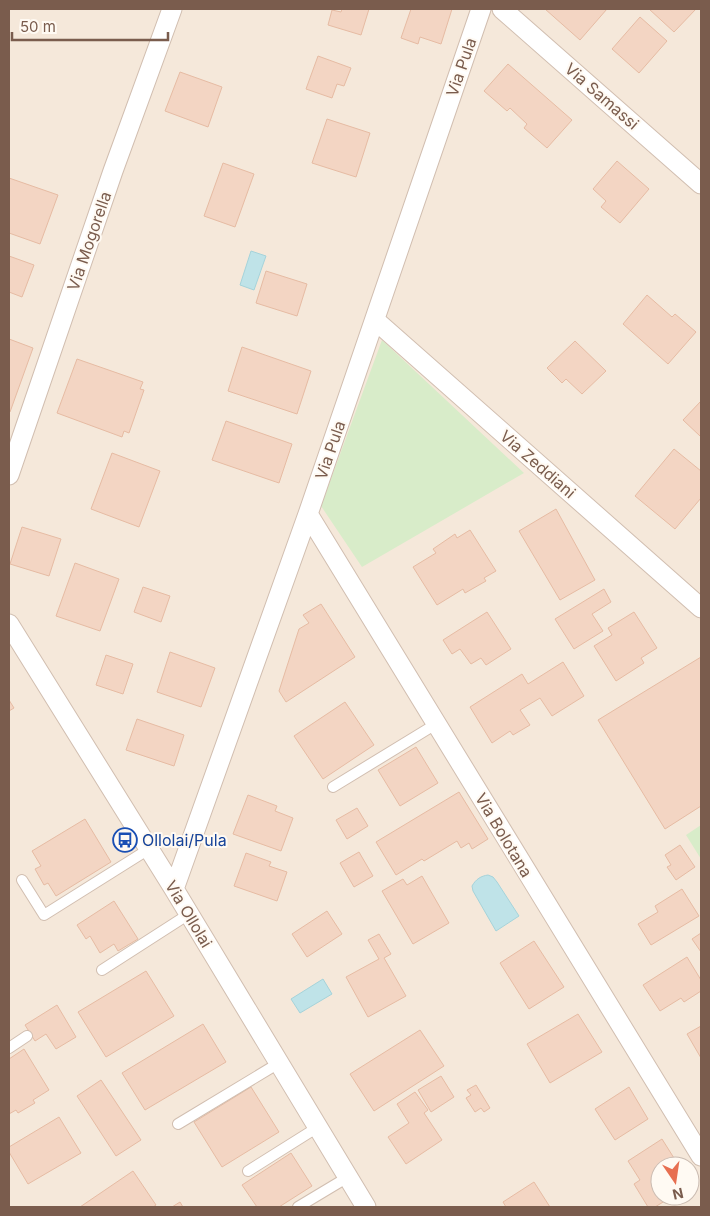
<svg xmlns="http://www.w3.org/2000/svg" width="710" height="1216" viewBox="0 0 710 1216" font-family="Inter,sans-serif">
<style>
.residential{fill:#f5e8da;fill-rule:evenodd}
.green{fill:#d8ecc9}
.water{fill:#bfe3e8;stroke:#a5d3da}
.building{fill:#f3d5c3;stroke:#e6bba3}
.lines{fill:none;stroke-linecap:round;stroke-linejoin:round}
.lane-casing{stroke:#d1beb0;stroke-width:12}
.street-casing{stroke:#d1beb0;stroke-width:21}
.lane{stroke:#fff;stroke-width:10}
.street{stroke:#fff;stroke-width:19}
.labels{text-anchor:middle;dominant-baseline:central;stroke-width:4;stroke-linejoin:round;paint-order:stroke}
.street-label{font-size:16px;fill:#7a5c4d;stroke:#fffaf3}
.transit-label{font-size:16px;fill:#164399;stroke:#fffaf3;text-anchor:start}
</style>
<rect width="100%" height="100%" fill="#fdf6ec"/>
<path class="residential" d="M9,9h692v1198h-692zM660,1166h30v30h-30z"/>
<path class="green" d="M382,340l142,133 -162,94 -41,-61z
M701,825v34l-15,-24z"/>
<path class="water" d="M251,251l15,5 -12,34 -14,-5z
M488,875l5,2 4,5 22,34 -23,15 -23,-40 -1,-5c4,-7 9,-10 16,-11z
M323,979l9,15 -32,19 -9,-14z"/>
<path class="building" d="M342,9h27l-8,26 -33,-10 4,-15 9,2z
M411,9h41l-11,35 -21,-7 -2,7 -17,-6z
M545,9h62l-27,31z
M649,9h47l-22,23z
M640,17l27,24 -28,32 -27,-24z
M318,56l33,12 -7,18 -7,-2 -5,14 -26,-9z
M508,64l64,56 -25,28 -23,-20 3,-4 -17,-16 -3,3 -23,-20z
M180,72l42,15 -14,40 -43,-16z
M327,119l43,14 -14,44 -44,-14z
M617,161l32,28 -29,34 -19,-16 5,-6 -13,-12z
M223,163l31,11 -19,53 -31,-11z
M9,178l49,17 -18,49 -31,-11z
M9,256l25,9 -12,32 -13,-5z
M266,271l41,13 -10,32 -41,-13z
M647,295l25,22 3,-3 21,18 -28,32 -45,-40z
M9,339l24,9 -23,64h-1z
M575,341l31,30 -24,23 -16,-15 -4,4 -15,-15z
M242,347l69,24 -14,43 -69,-23z
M77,359l66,23 -3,7 4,1 -15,43 -5,-2 -2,6 -65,-24z
M701,401v33l-1,2 -17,-16z
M226,421l66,23 -13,39 -67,-23z
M674,449l27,22v27l-26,31 -40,-33z
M112,453l48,18 -21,56 -48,-18z
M556,509l39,71 -35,20 -41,-69z
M22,527l39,12 -12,37 -39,-12z
M470,530l26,41 -12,7 2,3 -21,12 -2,-4 -26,16 -24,-38 23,-14 -3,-4 22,-15 2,4z
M75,563l44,16 -19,52 -44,-15z
M143,587l27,9 -9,26 -27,-10z
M604,589l7,13 -19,12 11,17 -29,18 -19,-30z
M321,604l34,53 -69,45 -7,-11 20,-62 10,-6 -6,-8z
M487,612l24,37 -25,16 -5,-7 -10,6 -11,-15 -8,5 -9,-14z
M634,612l23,36 -16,10 3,5 -28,18 -22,-35 18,-11 -4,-7z
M170,652l45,16 -14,39 -44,-15z
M106,655l27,9 -10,30 -27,-9z
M701,657v149l-36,23 -67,-109z
M563,662l21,34 -32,20 -12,-18 -20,12 10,15 -17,10 -3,-4 -18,12 -22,-36 52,-33 6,10z
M9,700l5,8 -5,3z
M345,702l29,43 -51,34 -29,-43z
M137,719l47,16 -10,31 -48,-16z
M416,747l22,36 -38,23 -22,-36z
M459,792l29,47 -16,10 -3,-6 -8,5 -4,-7 -33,20 -2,-2 -26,16 -20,-33z
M248,795l29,11 -2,5 18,7 -12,33 -48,-17z
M357,808l11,18 -21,13 -11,-19z
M85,819l26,43 -55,34 -8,-13 -4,2 -9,-16 6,-3 -9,-15z
M680,845l15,22 -19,13 -9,-13 4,-2 -6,-10z
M359,852l14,24 -19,11 -14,-24z
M246,853l25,9 -2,4 18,6 -10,29 -43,-15z
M422,876l27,47 -36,21 -31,-53 21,-12 4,6z
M682,889l17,27 -48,29 -13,-21 20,-12 -3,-6z
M114,901l24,38 -20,12 -4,-7 -14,9 -10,-17 -4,3 -9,-14z
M327,911l15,23 -35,23 -15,-23z
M701,933v19l-9,-13z
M379,934l12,20 -7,4 22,38 -38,21 -22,-40 33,-18 -11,-19z
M534,941l30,46 -35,22 -29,-46z
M687,957l14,23v11l-17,11 -3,-4 -21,13 -17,-26z
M146,971l28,45 -68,41 -28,-45z
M57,1005l19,32 -20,12 -10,-15 -11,7 -10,-16z
M578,1014l24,38 -52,31 -23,-39z
M203,1024l23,38 -81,48 -23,-37z
M701,1026v32l-14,-24z
M420,1030l24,36 -70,45 -24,-37z
M24,1049l25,41 -16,10 2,3 -17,10 -2,-3 -7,4v-55z
M441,1076l13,21 -23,15 -13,-22z
M101,1080l40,60 -25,16 -39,-60z
M476,1085l14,23 -6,4 -3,-4 -6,4 -9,-14 5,-3 -4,-5z
M251,1087l28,45 -57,35 -28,-45z
M629,1087l19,32 -33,21 -20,-31z
M415,1092l13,18 -4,3 18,27 -36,24 -18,-27 21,-14 -12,-19z
M59,1117l22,36 -53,31 -19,-32v-5z
M662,1139l17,27h-19v30h13l-18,11h-7l-14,-23 6,-4 -12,-19z
M291,1153l21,33 -33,21h-22l-15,-22z
M133,1171l23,34 -3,2h-73z
M534,1182l16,25h-44l-3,-5z
M180,1202l3,5h-11z"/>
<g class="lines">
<g class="lane-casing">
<path id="lane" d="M333,787l103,-63
M22,880l22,35 105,-66
M102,970l87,-56
M9,1048l18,-12
M178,1124l101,-61
M248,1171l70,-44
M298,1207l50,-30"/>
</g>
<g class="street-casing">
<path id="street" d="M502,9l199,175
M375,320l326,288
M9,475l104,-304 59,-162
M308,514l393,642
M9,624l165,265 192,318
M174,889l134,-375 173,-505"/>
</g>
<use href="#lane" class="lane"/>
<use href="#street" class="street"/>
</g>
<defs>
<g id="bus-ring" transform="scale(1.25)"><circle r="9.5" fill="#fffaf3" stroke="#1a4fb4" stroke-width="1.5"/><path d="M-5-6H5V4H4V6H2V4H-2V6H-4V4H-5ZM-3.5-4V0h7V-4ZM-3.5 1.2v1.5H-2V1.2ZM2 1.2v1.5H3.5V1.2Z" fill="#1a4fb4"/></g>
</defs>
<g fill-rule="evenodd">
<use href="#bus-ring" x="125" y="840"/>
</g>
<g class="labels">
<g class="street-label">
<text transform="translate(461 67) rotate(-71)">Via Pula</text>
<text transform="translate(602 96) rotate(41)">Via Samassi</text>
<text transform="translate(89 241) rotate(-71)">Via Mogorella</text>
<text transform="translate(330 450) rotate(-71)">Via Pula</text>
<text transform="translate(538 464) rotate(41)">Via Zeddiani</text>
<text transform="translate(504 835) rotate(59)">Via Bolotana</text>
<text transform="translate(189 914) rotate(59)">Via Ollolai</text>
</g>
<g class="transit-label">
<text x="142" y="840">Ollolai/Pula</text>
</g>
</g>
<rect width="710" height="1216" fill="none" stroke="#7a5c4d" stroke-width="20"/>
<g transform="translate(675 1181) rotate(167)"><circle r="24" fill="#fffaf3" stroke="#cabbb1"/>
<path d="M0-4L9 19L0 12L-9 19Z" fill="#e76f51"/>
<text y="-8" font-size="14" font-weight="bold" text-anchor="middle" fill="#7a5c4d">N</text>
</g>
<path d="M12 32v8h156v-8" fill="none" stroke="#7a5c4d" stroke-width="2.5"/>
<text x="20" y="32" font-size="15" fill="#7a5c4d" stroke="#fffaf3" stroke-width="4" paint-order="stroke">50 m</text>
</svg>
